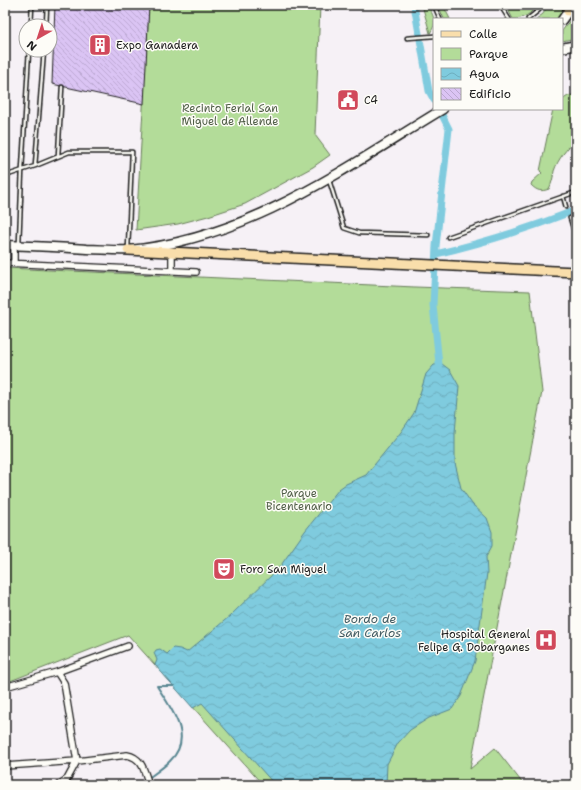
<svg xmlns="http://www.w3.org/2000/svg" width="581" height="790" viewBox="0 0 581 790" font-family="'Shantell Sans',sans-serif">
<style>
.green{fill:#b3dc99;stroke:#687c5a}
.water{fill:url(#water-waves);stroke:#578590}
.lines{fill:none;stroke-linecap:round;stroke-linejoin:round}
.stream{stroke:#578590;stroke-width:2}
.canal{stroke:#7fcbde;stroke-width:7}
.building{fill:url(#building-back-hatch);stroke:#1c1c1c}
.lane-casing{stroke:#1c1c1c;stroke-width:5.5}
.street-casing{stroke:#1c1c1c;stroke-width:8}
.secondary-casing{stroke:#1c1c1c;stroke-width:11}
.primary-casing{stroke:#1c1c1c;stroke-width:12}
.lane{stroke:#fdfcf7;stroke-width:2.5}
.street{stroke:#fdfcf7;stroke-width:5.5}
.secondary{stroke:#fdfcf7;stroke-width:8}
.primary{stroke:#f9deab;stroke-width:9}
.labels{text-anchor:middle;dominant-baseline:central;stroke-width:3;stroke-linejoin:round;paint-order:stroke}
.poi-label{font-size:11px;fill:#1c1c1c;stroke:#fdfcf7;text-anchor:start}
.park-label{font-size:11px;fill:#515f48;stroke:#fdfcf7}
.water-label{font-size:12px;font-style:italic;fill:#3f5960;stroke:#fdfcf7}
</style>
<defs>
<pattern id="water-waves" width="16" height="10" patternUnits="userSpaceOnUse"><rect width="16" height="10" fill="#7fcbde"/><path d="M0 5q4-4 8 0t8 0" fill="none" stroke="#6daebe"/></pattern>
<pattern id="building-back-hatch" width="6" height="6" patternUnits="userSpaceOnUse"><rect width="6" height="6" fill="#dbc4f4"/><path d="M-1 5l2 2M0 0l6 6M5-1l2 2" fill="none" stroke="#bba8d1"/></pattern>
</defs>
<rect width="100%" height="100%" fill="#f6f1f6"/>
<filter id="ink" filterUnits="userSpaceOnUse"><feTurbulence type="fractalNoise" baseFrequency=".025" numOctaves="2"/><feDisplacementMap in="SourceGraphic" scale="8" xChannelSelector="R" yChannelSelector="G"/><feConvolveMatrix kernelMatrix="1 2 1 2 8 2 1 2 1" color-interpolation-filters="sRGB"/></filter>
<g filter="url(#ink)">
<path class="green" d="M149,5h171l-5,130 15,20 -17,12 -68,37 -37,12 -30,8 -42,6z
M422,5h6c5,11 10,17 2,28z
M438,5h5l7,14h-6z
M506,5h30c-4,9 -13,14 -23,14l-7,-13z
M548,5h18l-7,14h-23l7,-5z
M576,12v26l-14,3v-10z
M576,94v46c-9,8 -18,19 -22,31 -1,7 -2,12 -5,18 -8,3 -12,2 -18,-4l1,-3 10,-9 -2,-2 13,-62h9v-9l6,-4z
M5,268l410,19 115,4 12,101 -72,377 25,-21 29,37h-261l-135,-150 -123,48z"/>
<path class="water" d="M442,364l8,6 9,16 -4,47v30l6,25 11,16 15,14 5,14v14l-6,11 1,16 -12,88 -14,35 -9,13 -23,9 -19,12 -12,13 -11,21 -1,21h-111l-73,-82 -9,5 -38,-43 2,-5 -3,-7 2,-3 4,-1 7,5 6,-6 7,1 7,3 43,-36 49,-48 26,-37 34,-42 7,-5 20,-9 35,-43 13,-19 12,-39 8,-9z"/>
<g class="lines">
<path class="stream" d="M142,785l1,-3c9,-7 19,-13 27,-21 25,-24 1,-52 -13,-75h17"/>
<path class="canal" d="M414,5l15,86 5,9
M436,254c47,-11 95,-26 140,-44
M439,364l-6,-59 3,-59 13,-117 -10,-20"/>
</g>
<path class="building" d="M55,5h94l-5,99 -92,-20z
M576,779v6h-8z"/>
<g class="lines">
<g class="lane-casing">
<path id="lane" d="M434,5l6,14
M500,5l9,14
M528,19l11,-9 3,-5
M31,26l1,-21
M46,26l1,-21
M407,38l27,-2
M58,156l4,-69
M35,166l9,-116
M5,176l30,-10 34,-14h63l-4,97
M329,180l15,48 15,5 69,2
M563,196l3,11
M570,218l6,19
M448,237l128,-45
M19,243l3,-73 7,-120"/>
</g>
<g class="street-casing">
<path id="street" d="M5,263l191,9
M14,263v-17
M172,270v-17
M57,672l7,11 13,78 -13,24
M5,687l52,-15 71,-26
M5,766l72,-5 50,-6c16,3 17,16 22,30
M58,785l9,-6"/>
</g>
<g class="secondary-casing">
<path id="secondary" d="M562,20l9,-13
M562,48l14,-3
M5,245c27,1 54,2 82,4 13,0 28,2 42,1 119,-11 215,-81 314,-141"/>
</g>
<g class="primary-casing">
<path id="primary" d="M568,11l2,-6
M128,250l448,22"/>
</g>
<use href="#lane" class="lane"/>
<use href="#street" class="street"/>
<use href="#secondary" class="secondary"/>
<use href="#primary" class="primary"/>
</g>
</g>
<defs>
<g id="building-square" transform="scale(1.15)"><rect x="-9" y="-9" width="18" height="18" rx="4" fill="#d1495b" stroke="#fdfcf7"/><path d="M-4-6H4V6H1V3H-1V6H-4ZM-2.5-4.3h1.7v1.8h-1.7ZM.8-4.3h1.7v1.8H.8ZM-2.5-1h1.7V.8h-1.7ZM.8-1h1.7V.8H.8Z" fill="#fff"/></g>
<g id="civic-square" transform="scale(1.15)"><rect x="-9" y="-9" width="18" height="18" rx="4" fill="#d1495b" stroke="#fdfcf7"/><path d="M-.6-6.5H3V-4.5H.6V-3L4-1V1h2V6H-6V1h2V-1L-.6-3ZM-1.2 2.5V6h2.4V2.5Z" fill="#fff"/></g>
<g id="theatre-square" transform="scale(1.15)"><rect x="-9" y="-9" width="18" height="18" rx="4" fill="#d1495b" stroke="#fdfcf7"/><path d="M-5-5.5Q0-4 5-5.5V0Q5 5 0 6Q-5 5-5 0ZM-3.3-2.5H-1v1.5H-3.3ZM1-2.5H3.3v1.5H1ZM-2.8 1Q0 5.5 2.8 1Z" fill="#fff"/></g>
<g id="hospital-square" transform="scale(1.15)"><rect x="-9" y="-9" width="18" height="18" rx="4" fill="#d1495b" stroke="#fdfcf7"/><path d="M-5-5h3v3.5h4V-5h3V5h-3V1.5h-4V5h-3Z" fill="#fff"/></g>
</defs>
<g fill-rule="evenodd">
<use href="#building-square" x="100" y="45"/>
<use href="#civic-square" x="348" y="100"/>
<use href="#theatre-square" x="224" y="569"/>
<use href="#hospital-square" x="546" y="640"/>
</g>
<g class="labels">
<g class="poi-label">
<text x="116" y="45">Expo Ganadera</text>
<text x="364" y="100">C4</text>
<text x="240" y="569">Foro San Miguel</text>
<text x="530" y="634" text-anchor="end">Hospital General<tspan x="530" dy="13">Felipe G. Dobarganes</tspan></text>
</g>
<g class="park-label">
<text x="230" y="108">Recinto Ferial San<tspan x="230" dy="13">Miguel de Allende</tspan></text>
<text x="299" y="493">Parque<tspan x="299" dy="13">Bicentenario</tspan></text>
</g>
<g class="water-label">
<text x="370" y="619">Bordo de<tspan x="370" dy="14">San Carlos</tspan></text>
</g>
</g>
<rect width="581" height="790" fill="none" stroke="#fdfcf7" stroke-width="20"/>
<rect x="10" y="10" width="561" height="770" fill="none" stroke="#1c1c1c" stroke-width="1.5" filter="url(#ink)"/>
<rect x="433" y="18" width="130" height="92" fill="#fdfcf7" stroke="#a3a29f"/>
<rect x="441" y="31" width="20" height="6" fill="#f9deab" stroke="#a3a29f"/>
<text x="469" y="38" font-size="12" fill="#1c1c1c">Calle</text>
<rect x="441" y="48" width="20" height="12" fill="#b3dc99" stroke="#a3a29f"/>
<text x="469" y="58" font-size="12" fill="#1c1c1c">Parque</text>
<rect x="441" y="68" width="20" height="12" fill="url(#water-waves)" stroke="#a3a29f"/>
<text x="469" y="78" font-size="12" fill="#1c1c1c">Agua</text>
<rect x="441" y="88" width="20" height="12" fill="url(#building-back-hatch)" stroke="#a3a29f"/>
<text x="469" y="98" font-size="12" fill="#1c1c1c">Edificio</text>
<g transform="translate(38 38) rotate(219)"><circle r="19" fill="#fdfcf7" stroke="#a3a29f"/>
<path d="M0-3L7 15L0 10L-7 15Z" fill="#d1495b"/>
<text y="-6" font-size="11" font-weight="bold" text-anchor="middle" fill="#1c1c1c">N</text>
</g>
</svg>
